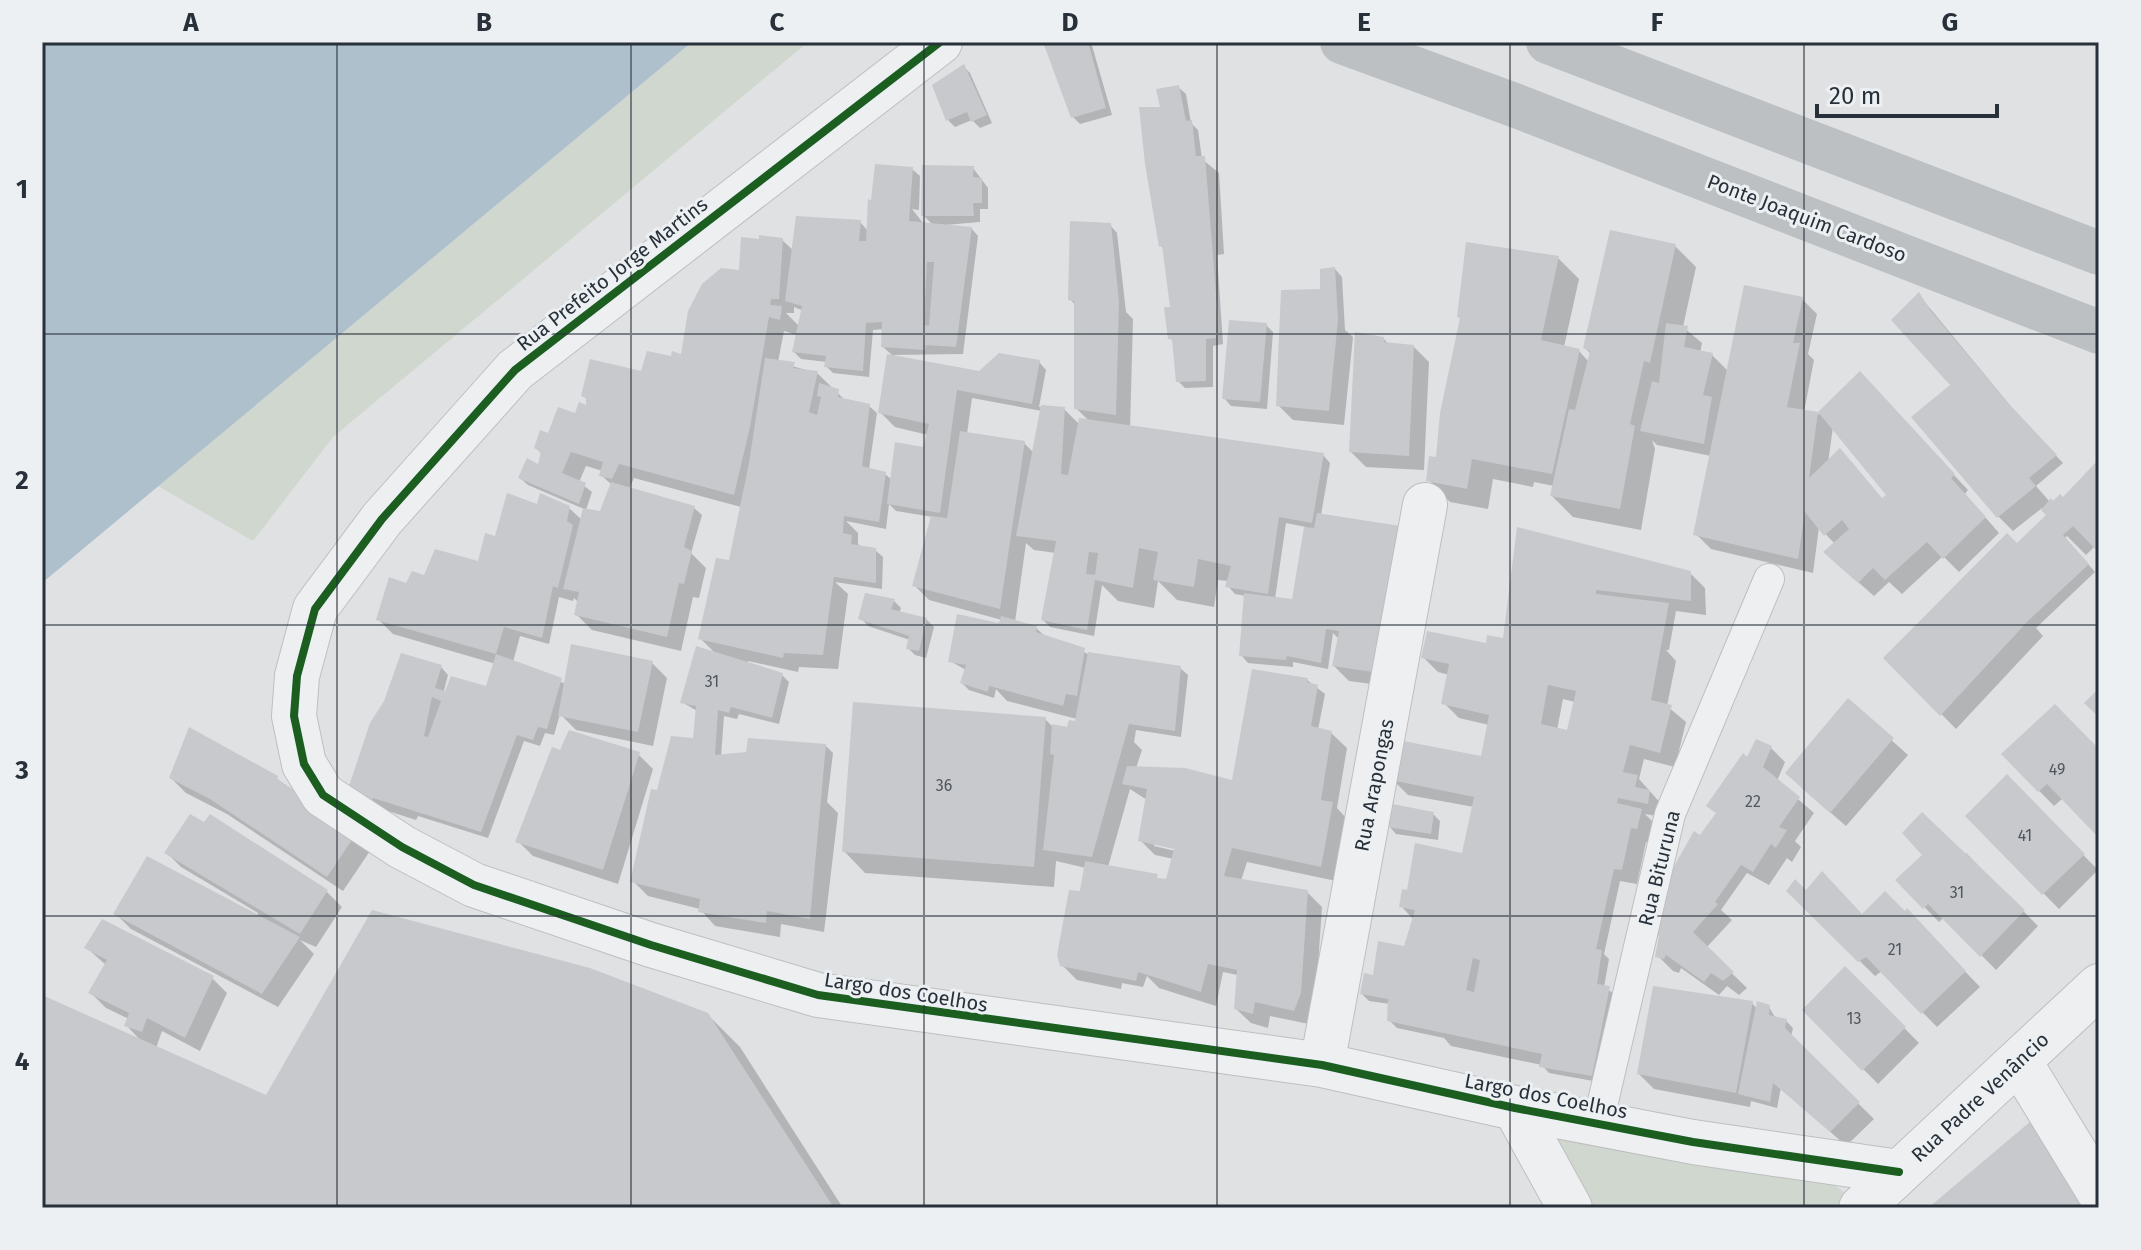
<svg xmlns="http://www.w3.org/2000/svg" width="2141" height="1250" viewBox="0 0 2141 1250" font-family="'Fira Sans',sans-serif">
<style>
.green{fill:#d0d7cf}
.water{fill:#afc0cd}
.shadow{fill:#0003;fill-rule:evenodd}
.building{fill:#c7c9cc;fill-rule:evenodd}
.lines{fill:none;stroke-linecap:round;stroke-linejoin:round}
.lane-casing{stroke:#bdbfc1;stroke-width:32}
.street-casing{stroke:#bdbfc1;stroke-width:46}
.lane{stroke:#eeeff0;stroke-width:30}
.street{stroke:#eeeff0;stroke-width:44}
.secondary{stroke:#bdc0c3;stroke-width:44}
.cycleway-casing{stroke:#ecf0f3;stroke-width:13}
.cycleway{stroke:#1b5e20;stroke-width:8}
.grid{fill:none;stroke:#28303a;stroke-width:2;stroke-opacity:0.55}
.labels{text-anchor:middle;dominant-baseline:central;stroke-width:6;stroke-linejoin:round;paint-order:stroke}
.number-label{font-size:16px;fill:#50575f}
.street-label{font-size:20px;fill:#28303a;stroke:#ecf0f3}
.neatline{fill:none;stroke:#28303a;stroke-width:3}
.grid-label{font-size:26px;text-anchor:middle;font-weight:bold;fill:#28303a}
</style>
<rect width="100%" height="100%" fill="#dfe1e3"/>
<path class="green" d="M692,42h116l-475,395 -80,104 -95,-55z
M1534,1134l284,40 49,34h-288z"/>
<path class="water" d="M42,42h650l-650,541z"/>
<path class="shadow" d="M1045,42h46l21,73 -32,9 -7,-7z
M963,66l7,7 22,50 -12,5 -8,-8 -17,7 -7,-7z
M1178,87l8,7 5,29 7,7 4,29 17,14 5,81 -7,1 6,89 -10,2v41l-28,1 -7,-7 -3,-38 -5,-5 2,-29 -7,-59 -4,-4 -14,-82 15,-55z
M973,168l15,20v21h-8v13l-35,3 26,3 7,8 -15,118 -71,1 -9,-8 1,-18 -11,1 -4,47 -36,-4 -7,-7 1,-4 -26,-3 -7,-7 3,-17 -13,-4 -6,31 39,11 28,27 24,6 8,7 -8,56 16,5 7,6 33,-31 3,-14 -33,-8 -15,-15 100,-39 59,-11 7,8 -7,37 25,2 16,16 10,-3 -14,-14v-102l-6,-7 40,-74 7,8 9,79 7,7 -3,110 193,26 7,8 -9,52 74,172 -46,-6 -15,-15 5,-27 -6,-6 -5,36 -35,-7v5l-45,-4 -7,-8 5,-59 -11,-2 -7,-8v-5l-10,-1 -4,27 -37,-7 -19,-19 -4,27 -36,-7 -16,-16 -8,51 -44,-9 -7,-7 13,-67 -22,-3 -8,-7 -11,79 21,6 10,9 42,17 92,14 8,7 -7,62 -45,-7 -2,12 8,8 -6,18 97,15 74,-103 18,14 -7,36 13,3 16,15 -10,60 10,11 -11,62 -89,-19 -6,19 66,11 15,15 -7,102 -6,15 -39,-8 -2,12 -17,-5 -16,-15 3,-33 -15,-3 -7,34 -57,-18 -12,-12 -4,11 -21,-4 -1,6 -44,-9 -15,-15 24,-97 -30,-7 -2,26 -189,-14 -21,-22 201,-132 7,7 17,3 14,-4 -6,-6 -70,-18 -11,-12 -2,9 -25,-8 -7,-7 4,-13 -16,-9 52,-41 -73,-20 -15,-15 19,-68 -37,-6 -7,-7 -3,25 -40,-8 12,12v11l4,4 13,2 8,7 -1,32 -47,-7 13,12 -10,75 -39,-2 -1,5 -50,-11v3l34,11 7,7 -10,42 -40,-10 -2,5 -13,-3 -3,41 105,-11 7,7 -6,49 11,11 -14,119 -43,-8 -1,13 -65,-11 -15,-17 -52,-13 -15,-15 29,-89 33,-52 2,-29 -15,-9 34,-48 -16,-16 31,-76 10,-55 -107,-29 -5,11 65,19 8,7 -11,38 15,15 -7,30 -6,-1 -12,54 -89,-21 -15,-15 2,-12 -5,-5 -1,3 -14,-4 -10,47 -29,-8 -7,26 53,22 86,-21 15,15 -14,68 -77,-16 -16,-16 -6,21 -9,-2 -5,13 -16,-5 -36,97 -70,-22 -2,4 -28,-9 -26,1 79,-145 7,8 -5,19 45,-6 8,-24 -103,-30 -15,-15 29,-34 72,-22 17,-25 42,-32 31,2 13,12 2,-11 -56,-24 -8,-7 20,-12 2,-12 -6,-6 51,-40 1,-7 -5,-6 100,-39 58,-83 41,-33 12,11 66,-29 8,9 44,-62 8,7 -1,34 -7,-1 11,14 9,1 -9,-9zM794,307l10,4 -5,15 -13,-13h8zM972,398l70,13 -8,42 -10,-10 -57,-9zM586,466l17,5 -2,4 11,10 -5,31 -21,-6 6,-18 -13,-10zM1286,523l20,4 -11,78 -20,-6zM1130,789l17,11 -7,40 15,15 19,4 -7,25 -59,-17zM1154,842l30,7v4l-30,-7z
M1675,246l21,21 -13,60 19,16 -2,10 12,2 17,17 73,-73 15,15 -9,40 6,6 -10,52 15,2 41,-40 108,116 -3,4 34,39 -40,39 -16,-16 -41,38 -13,-12 -15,14 -33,-29 -6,-23 -16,-17 -6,46 -102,-24 -15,-15 15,-78 -54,-11 -5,-5 3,9 -14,81 -68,-13 -21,-21 2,-10 -20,-4 -1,5 -40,-8 -5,30 -38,-7 -21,-22 9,-21 120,-201 21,21 -15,68 15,4 10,11 2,-8 -6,-6zM1833,427l56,68 -6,5 -55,-37z
M1335,269l7,8 3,53 8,7 -9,88 -51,-5 -15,-15z
M1919,295l104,126 40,42 -27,23 14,16 13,-2 36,-38v88l-4,-4 -9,9 -19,-19 -2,2 30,34 -59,56 7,8 -87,93 -70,-71 162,-142 -6,-8 -29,23 -15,-15z
M1266,325l7,7 -6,77 -36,-3 -7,-8z
M1384,339l5,6 25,2 15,15 -5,108 -58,-3 -15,-15z
M1518,530l172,43 15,15 1,27 -30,-4 -7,39h-3l10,11 -9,45 19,16 -11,45 -31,-8 -5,20 25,28 -2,10 -17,-3 11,11 -4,18 -6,-1 -9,42 -17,-3 -16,73 5,5 -5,28 12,8 -17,87 -50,-9 -7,-8 -91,-19 -7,-8 -47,-10 -8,-8 1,-16 -21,-3 -7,-7 44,-46 8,-28 -13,-14 8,-14 55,-37 10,-48 -66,-12 -15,-15 90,-23 6,-32 -30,-7 -15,-15 5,-28 -11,-3 -15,-15 82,-17zM1563,699l12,3 -6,30 -12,-2z
M894,601l7,7 -2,5 27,6 8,8 -8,31 -11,-3 -7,-7 2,-8 -42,-14 -7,-8z
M1848,701l60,54 -62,71 -44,-38z
M1770,747l15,15 -8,19 37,32 -19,28 6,6 -9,15 -5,-4 -18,27 -22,-12 -26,37 11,10 -26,28 41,40 -8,7 -12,-9 -8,9 -38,-27 -2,5 -6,-2 -15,-15 3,-18 -7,-7 47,-92 47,-79z
M2099,752v83l-36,-37 -9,8 -51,-52z
M561,753l77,1 15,15 -35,115 -85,-28 -15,-15z
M2007,777l91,93 -39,39 -92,-93z
M171,778h105l96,70 -29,43 -116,-77 -41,-21z
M1433,814l7,7 -2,19 -42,-6 -7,-8z
M166,852l161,40 15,15 -26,40 -16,-7 14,14 -36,53 -147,-78 -15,-15 141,2 1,-3 -77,-46z
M1966,853l72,73 -42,44 -52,-53 -5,5 -41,-42 27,-25 37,1z
M1789,891l73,25 45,-5 73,76 -43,40 -55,-56 -7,5z
M87,948l125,30 15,15 -27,58 -38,-20 -6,17 111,50 440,-84 33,33 103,161h-801v-211l100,45 -16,-17 3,-6 -23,-11 -15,-15 15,-28z
M1845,968l74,75 -41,41 -73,-74z
M1752,1003l5,6 12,-2 7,12 10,2 7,7 -2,9 83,82 -28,27 -65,-59 -4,21 -26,-7 -1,6 -96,-18 -15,-15z"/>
<path class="building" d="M1043,42h45l18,66 -35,10z
M964,64l23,51 -16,7 -4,-10 -21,9 -14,-36z
M1179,85l7,36 6,-1 4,36h9l12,150 -1,32 -10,1v42l-30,1 -4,-43h-4l-4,-32h6l-8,-62 -3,2 -14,-83 -6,-57h21l-4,-18z
M875,164l38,3 -4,54 63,6 -16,120 -30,-2 -1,5 -44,-3 1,-25 -16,1 -3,48 -39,-4 2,-11 -34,-4 10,-46 -17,-5 11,-85 65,4 -2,21h7l2,-42 3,1zM927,262h7l-5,64 -5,-1z
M922,165l52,1 -1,11 9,1v25h-9l1,13h-53z
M1070,221l41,2 8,79 -3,113 -42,-6v-108l-6,-1z
M1610,230l66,14 -26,119 -6,-2 -14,63 5,2 -15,83 -70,-13 19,-87 6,1 15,-59 -7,-3z
M759,235l24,3 -4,61h-8l-1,6 12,1 -2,14 -11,-3 -19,110 -16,68 -115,-31 -7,15 -13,-3 4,-14 -32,-10 -9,21 24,10 -7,21 -61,-26 9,-20 11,6 3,-12 -7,-4 6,-18 8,3 10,-26 17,6 4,-11 7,3v-7l-5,-2 9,-37 51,12 6,-20 24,5 1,-5 9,3 7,-43 14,-27 19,-16 18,2 2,-33 18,2z
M1466,242l93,14 -18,84 39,9 -28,125 -80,-15 -5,30 -41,-8 3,-25 7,1 4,-44 20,-95 -3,-1z
M1335,267l3,53 -9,91 -53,-5 5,-116 39,-1v-20z
M1744,285l59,12 -10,46h7l-13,64 31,5 -9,66 31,-30 42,50 4,-3 -68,-83 42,-41 95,103 -4,4 35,39 -43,42 -16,-17 -42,38 -12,-12 -15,15 -35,-31 26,-23 -7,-9 -18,16 -19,-24 -7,47 -105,-24z
M1919,292l12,19 78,93 48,51 -28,23 7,8 -39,32 -86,-101 39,-32 -59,-65z
M1229,320l38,3 -7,79 -38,-3z
M1666,323l22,3 -4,21 29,6 -10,42 9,2 -8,47 -64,-13 12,-50 7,2z
M1355,332l29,5v5l30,3 -5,111 -60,-4z
M999,353l41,7 -8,44 -75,-14 -17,123 -53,-9 8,-62 28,5 6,-23 -51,-11 9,-59 92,17z
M765,358l30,4 -2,6 25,3 -9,41 8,3 4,-18 -4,-1 2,-13 20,6 -1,8 32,7 -8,62 24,6 -7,50 -35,-6 -1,17 9,2 -1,9 25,4v35l-42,-6 -11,78 -39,-2 -1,5 -85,-19 18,-81 13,2 20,-97z
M1041,405l24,2 -4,67 7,1 11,-57 245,35 -12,70 -33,-6 -11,77 -43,-7 6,-21 -33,-7 -4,28 -41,-7 5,-28 -19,-4 -6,40 -38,-8 -8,50 -46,-10 15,-79 -40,-5zM1089,552l9,1 -3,22 -9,-1z
M960,431l65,10 -25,168 -88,-23 19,-70 16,2z
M2099,459v94l-26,-27 -10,9 26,29 -60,56 -89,96 -57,-58 124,-125 10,10 29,-28 -5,-5 10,-12 2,3 7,-7 3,3z
M611,482l84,24 -11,41 8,4 -8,33 -5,-1 -12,54 -93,-22 5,-23 -16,-3 20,-81 17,3z
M507,493l30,11 3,-11 30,13 -3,15 6,4 -15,63 -5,-2 -11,52 -38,-11 -8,27 -120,-34 13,-43 17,6 6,-12 12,4 11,-26 43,12 7,-28 10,3z
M1317,513l83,13 -20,147 -48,-7 7,-35 -13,-2 -5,34 -34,-7 -1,4 -47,-4 5,-63 48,6 12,-72 10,1z
M1517,527l174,44v30l-95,-11v4l73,9 -18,97 21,5 -12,48 -30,-8 -7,27 15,3 -3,12 15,3 -2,14 -30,-6 -1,5 25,6 -5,20 -6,-1 -9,42 -8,-1 -18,80 6,1 -5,34 13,2 -18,90 -53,-9 3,-13 -155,-33 1,-22 -28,-5 4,-21 9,2 5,-34 26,5 11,-36 -16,-3 3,-18 5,1 8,-47 47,10 12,-56 -83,-17 7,-40 83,16 8,-41 -48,-11 8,-40 -28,-6 6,-27 59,12 1,-8 16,3zM1548,685l28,6 -9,39 -26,-6zM1473,958l7,2 -6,32 -8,-2z
M865,593l30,6 -4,10 36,9 -8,33 -13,-2 3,-13 -51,-17z
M957,614l42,9 2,-7 36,10 -1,6 49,16 -8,48 -11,-2 -3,12 -74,-20 -1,6 -28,-9 6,-18 -18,-3z
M571,644l82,17 -15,71 -80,-16z
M696,646l87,27 -11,45 -41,-11 -2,6 -11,-3 -3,45 31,-3 2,-14 78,6 -16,175 -43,-8 -1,12 -68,-11 2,-13 -70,-17 21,-93 6,1 14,-54 22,2 3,-32 -16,-3z
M1088,652l93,14 -6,65 -46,-7 -37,133 -49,-7 11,-95 -4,-1 2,-30 15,3 2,-7 6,1z
M401,653l41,12 -7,23 10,3 6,-15 35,10 10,-32 66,24 -15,51 -9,-2 -5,13 -16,-5 -36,97 -108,-34 -4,9 -24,-9 25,-75 14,-22zM432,697l9,4 -13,36 -4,-1z
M1252,669l56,9 -1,4 11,3 -7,41 21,5 -11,69 12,2 -12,65 -89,-19 -8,28 84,14 -7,103 -7,18 -39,-9 -2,12 -19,-5 3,-39 -29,-6 -7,28 -63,-20 -2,9 -76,-15 -3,-11 12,-65 11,1 5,-30 73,13 -1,4 9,1 8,-30 -36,-8 9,-52 -25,-5 5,-18 58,2 47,12z
M2099,688v29l-15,-14z
M1848,698l46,40 -64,75 -45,-40z
M853,702l193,15 -12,150 -192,-15z
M2055,704l44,45v89l-52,-54 -9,8 -37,-38z
M189,727l89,49 -1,3 81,52 -31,46 -117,-78 -41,-21z
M569,730l71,22 -37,118 -88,-28 37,-95 8,3z
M1756,739l16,7 -9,21 37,30 -21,30 8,3 -11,18 -5,-4 -18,28 -12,-7 -26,37 3,2 -25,28 41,40 -11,9 -12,-8 -7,9 -38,-27 -2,4 -9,-2 4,-22 -7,-3 20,-62 22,-39 6,4 16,-22 -10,-7 37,-53 4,4z
M2007,774l78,80 -43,41 -77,-79z
M1392,804l42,8 -3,22 -44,-7z
M1922,812l103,98 -45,47 -52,-53 -5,5 -28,-29 27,-25 -20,-22z
M190,814l14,8 6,-8 118,76 -28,44 -136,-81z
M147,856l153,81 -38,57 -149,-80z
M1822,871l40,43 23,-23 20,20 2,-3 59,63 -45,43 -55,-57 -8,5 -72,-71 9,-12 11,11z
M372,910l218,58 118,45 126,195h-792v-213l224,100z
M102,919l112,57 -29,62 -38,-20 -5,14 -18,-6 5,-13 -41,-20 19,-33 -23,-12z
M1845,966l61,61 -44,44 -60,-61z
M1653,986l100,15 -17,92 -99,-19z
M1757,1001l13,4 -1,10 18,4 -2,9 75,74 -30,30 -57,-49 -3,19 -32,-8z
M2031,1121l60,87h-125l-2,-4 -5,4h-31z"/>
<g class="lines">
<g class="lane-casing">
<path id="lane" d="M1598,1123l72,-309 99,-235"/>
</g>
<g class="street-casing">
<path id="street" d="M940,42l-425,328 -133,149 -67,90 -18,67 -3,40 10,48 19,31 79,52 72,38 177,60 167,50 504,70 193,43 178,34 206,30
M2019,1061l80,131
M1322,1065l103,-560
M1515,1108l55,100
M1861,1208l238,-222"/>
</g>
<use href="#lane" class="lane"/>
<use href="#street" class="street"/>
<path class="secondary" d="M1342,42l172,63 585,227
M1548,42l551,211"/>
<g class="cycleway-casing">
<path id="cycleway" d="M940,42l-425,328 -133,149 -67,90 -18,67 -3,40 10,48 19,31 79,52 72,38 177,60 167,50 504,70 193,43 178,34 206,30"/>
</g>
<use href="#cycleway" class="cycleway"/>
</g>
<path class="grid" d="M337,42v1166M631,42v1166M924,42v1166M1217,42v1166M1510,42v1166M1804,42v1166M42,334h2057M42,625h2057M42,916h2057"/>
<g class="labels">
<g class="number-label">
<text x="712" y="681">31</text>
<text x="2057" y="769">49</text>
<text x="944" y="785">36</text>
<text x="1753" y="801">22</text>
<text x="2025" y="835">41</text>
<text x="1957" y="892">31</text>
<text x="1895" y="949">21</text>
<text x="1854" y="1018">13</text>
</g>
<g class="street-label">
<text transform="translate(1807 218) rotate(21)">Ponte Joaquim Cardoso</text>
<text transform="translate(612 274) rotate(-38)">Rua Prefeito Jorge Martins</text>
<text transform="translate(1374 785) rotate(-79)">Rua Arapongas</text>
<text transform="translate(1659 868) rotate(-76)">Rua Bituruna</text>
<text transform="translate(906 992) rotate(9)">Largo dos Coelhos</text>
<text transform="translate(1546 1096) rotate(11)">Largo dos Coelhos</text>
<text transform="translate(1980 1097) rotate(-43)">Rua Padre Venâncio</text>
</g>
</g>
<rect width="2141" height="1250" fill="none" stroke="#ecf0f3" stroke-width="88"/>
<path d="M1817 104v12h180v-12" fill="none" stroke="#28303a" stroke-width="4"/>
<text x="1829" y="104" font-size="24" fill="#28303a" stroke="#ecf0f3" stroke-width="6" paint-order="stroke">20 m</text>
<rect x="44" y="44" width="2053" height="1162" class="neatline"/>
<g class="grid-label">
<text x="191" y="31">A</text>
<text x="484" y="31">B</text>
<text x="777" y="31">C</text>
<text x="1070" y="31">D</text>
<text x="1364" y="31">E</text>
<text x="1657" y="31">F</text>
<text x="1950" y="31">G</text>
<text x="22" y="198">1</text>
<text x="22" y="489">2</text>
<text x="22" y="779">3</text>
<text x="22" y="1070">4</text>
</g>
</svg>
